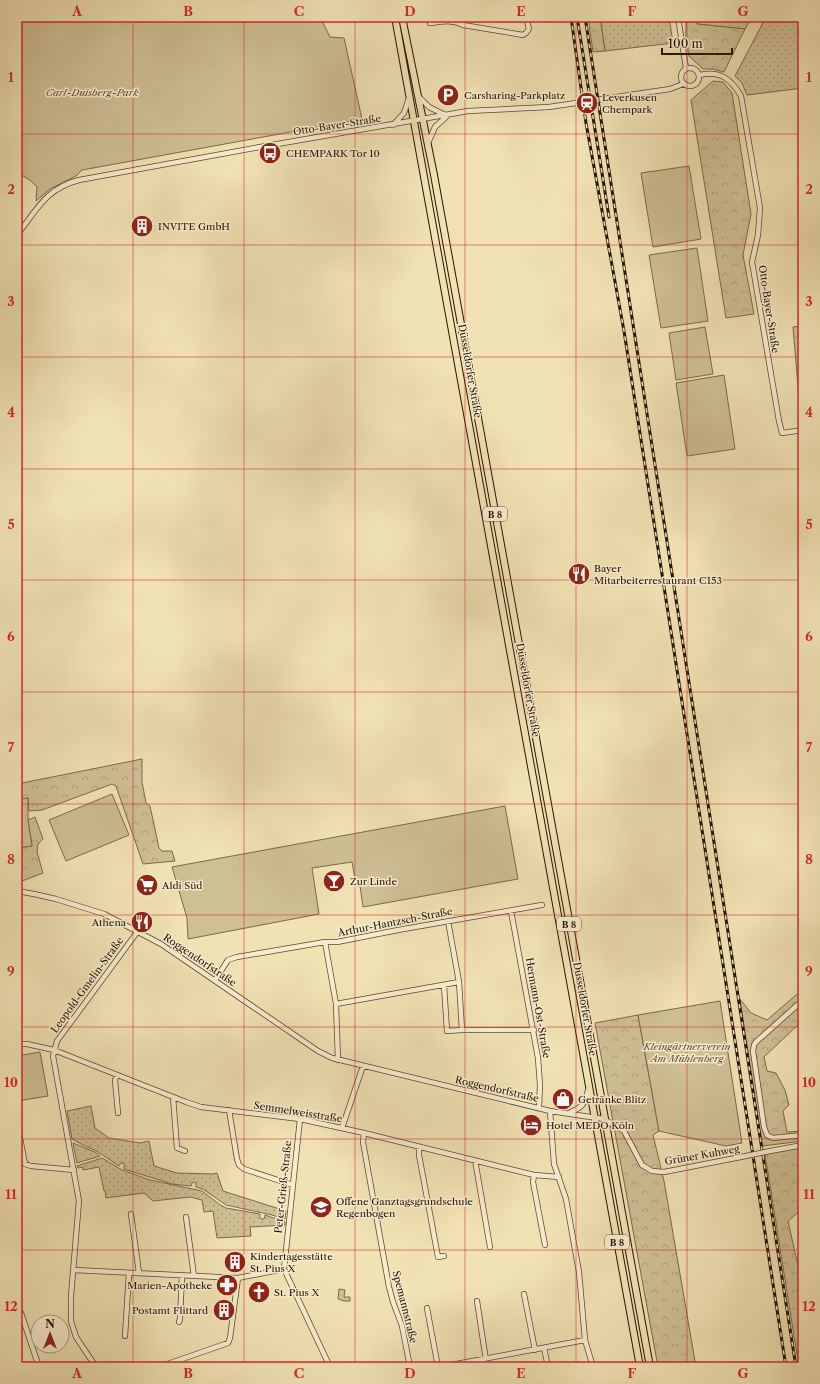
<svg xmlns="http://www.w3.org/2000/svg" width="820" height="1384" viewBox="0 0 820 1384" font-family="'Libre Caslon Text',serif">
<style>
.grass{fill:url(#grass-dots);stroke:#7b694a}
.forest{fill:url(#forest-crowns);stroke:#7b694a}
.green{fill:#cfbf95;stroke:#7b694a}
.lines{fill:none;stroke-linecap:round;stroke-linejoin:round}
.minor-casing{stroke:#5a472d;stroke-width:6}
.major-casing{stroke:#271300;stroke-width:8}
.minor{stroke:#f6ecce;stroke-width:4.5}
.major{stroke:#f1e2b4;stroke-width:6}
.rail-casing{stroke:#271300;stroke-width:3}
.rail{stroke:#f6ecce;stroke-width:1.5;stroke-dasharray:4.5;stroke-linecap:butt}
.minor-bridge-casing{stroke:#5a472d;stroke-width:6;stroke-linecap:butt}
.minor-bridge{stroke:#f6ecce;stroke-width:4.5}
.grid{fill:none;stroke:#d62828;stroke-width:1;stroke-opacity:0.55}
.labels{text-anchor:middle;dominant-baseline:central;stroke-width:3;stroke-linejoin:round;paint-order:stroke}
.shield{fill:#f6ecce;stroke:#65543e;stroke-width:1}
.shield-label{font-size:9px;font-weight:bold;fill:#271300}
.park-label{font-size:10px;font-style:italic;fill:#624f34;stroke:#f6ecce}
.poi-label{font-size:10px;fill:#271300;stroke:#f6ecce;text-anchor:start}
.street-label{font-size:10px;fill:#271300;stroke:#f6ecce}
.neatline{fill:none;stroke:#d62828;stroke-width:1.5}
.grid-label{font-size:13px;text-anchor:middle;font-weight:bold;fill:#d62828}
</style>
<defs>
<pattern id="grass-dots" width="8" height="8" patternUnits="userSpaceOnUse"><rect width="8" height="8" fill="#cfbf95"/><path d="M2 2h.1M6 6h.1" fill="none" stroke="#b2a37f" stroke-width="1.8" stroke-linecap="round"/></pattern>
<pattern id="forest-crowns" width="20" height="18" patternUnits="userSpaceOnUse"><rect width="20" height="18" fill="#cfbf95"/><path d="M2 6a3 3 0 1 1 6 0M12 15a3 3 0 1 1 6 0" fill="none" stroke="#b2a37f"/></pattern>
</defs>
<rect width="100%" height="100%" fill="#f1e2b4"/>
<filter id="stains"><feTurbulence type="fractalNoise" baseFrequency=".005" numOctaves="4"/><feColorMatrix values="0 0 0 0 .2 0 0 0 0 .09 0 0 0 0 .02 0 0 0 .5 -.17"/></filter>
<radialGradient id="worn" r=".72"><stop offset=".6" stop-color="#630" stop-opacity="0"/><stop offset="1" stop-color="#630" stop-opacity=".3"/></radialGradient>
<path class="grass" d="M600,17h69l4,26 -68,8z
M694,17h58l-7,12 -48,-5z
M766,17h37v71l-56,7 -5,-12 -7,-7z
M91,1106l4,22 14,10 31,5 9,-2 5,25 23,7 36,1 4,-1 6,18 63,20 -1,8 -13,-4 -46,-10 -23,-16 -7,-2v-4l-2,-1 -2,1 -1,3 -19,-2 -48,-15v-6h-3l-2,3 -24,-16 -10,-4 -13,-7 -5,-28z
M73,1143l22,9 5,4 -23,7z
M102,1158l20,12 28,10 52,11 17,13 7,4 34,6v4l1,1h3l1,-4 20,7v3l-35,2 1,9 -34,2 -4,-27 -9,1 -2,-12 -12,-3 -37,4 -9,-8 -38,5 -1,-7h-1l-5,-24 -16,3v-3l-5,1 -1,-2z"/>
<path class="forest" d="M588,17h12l5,34 -12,1z
M686,17h8l3,7 48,5 -21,43 -11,-3h-10l-14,-13 -3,-18z
M713,81l10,1 9,11 19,121 -8,41 11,59 -28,4 -35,-218z
M803,326v86l-3,-1 -7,-84z
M142,759v23l4,21 4,3 9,42 3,3h10l3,10 -32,3 -27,-78 -4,-2 -70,26 -13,1 -1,-13 -11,2v-16z
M35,817l8,22 -5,5 -1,8 6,21 -26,10v-35l15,-2 -4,-26z
M803,989v31l-39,37 3,14 9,2 9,17 4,15 -6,6 4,21 16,-1v10l-41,5 -22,-147 11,14 16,7z
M638,1015l21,116 -6,4 11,46 32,186h-38l-63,-344z
M803,1147v61l-15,13 15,67v79h-4l-34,-213z"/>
<path class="green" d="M17,17h303l10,20 14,1 18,81 -280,51 -6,6 -26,13 -14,12 1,-14 -6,-6 -14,-9z
M689,166l12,73 -48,8 -12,-74z
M697,248l11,73 -47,7 -12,-73z
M705,327l8,47 -37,6 -7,-47z
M724,375l11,74 -48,7 -11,-73z
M112,794l17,41 -63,26 -17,-41z
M28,798v22l4,26 -15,2v-48z
M505,806l13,73 -155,28 -3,-21 -4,-1 -4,-23 -40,6 7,46 -131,25 -1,-21 -15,-51z
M720,1001l22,142 -16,3 -67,-15 -21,-116z
M40,1052l8,44 -31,5v-45z
M339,1289l6,1 -1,7h6v4h-6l-6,-2z"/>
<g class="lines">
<g class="minor-casing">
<path id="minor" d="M456,17l3,5
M678,17l8,51
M430,23c11,-1 23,-4 33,2l60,10 3,-2 3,-4 -3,-12
M681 77a9 9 0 1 1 18 0a9 9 0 1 1-18 0Z
M700,75c20,-5 31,4 41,21l19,112 -2,27 -6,27 27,159 3,12 21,-3
M418,96l11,11 18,9
M393,125l11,-12 5,-15
M428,143l7,-16 11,-10
M17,235c20,-25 28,-46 62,-55l181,-33 208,-36 81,-4 121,-18 13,-5
M17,891l17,3 22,5 48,15 57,30 157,107 14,7 218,53 54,8 20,12 18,34 10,6 12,1 82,-16
M511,911l27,147 2,27 -1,23
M325,942l11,62 2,56
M215,980l13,-20 9,-3 88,-15h12l61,-12 144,-25
M444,985l3,46 15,-1 -3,-48 -11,-61
M803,1000l-47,42 -2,3 -1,6 11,76 3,8 6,3 30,-3
M336,1004l123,-22
M462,1030h72
M17,1044h10l27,6 132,52 15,5 99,12 64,14 170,42 25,2
M117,1075l-2,5 3,33
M173,1097l4,51 8,3
M229,1110l8,49 2,6 5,4 49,16
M550,1111l4,53 12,35 13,73 6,68 8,27
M569,1113c14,-6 16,-9 19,-23
M300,1119l-16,150 46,98
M17,1122l8,42 6,2 43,4
M342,1128l21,-62
M364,1133l-1,9 26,145 4,15 9,24 8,41
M419,1147v8l19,102 6,-1
M770,1151l33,-6
M475,1160l15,87
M534,1175l-1,7 12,63
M131,1214l8,59
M186,1217l8,59
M74,1270l164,8 46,-9
M524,1294l11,56
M477,1301l10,66
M17,1307l4,6 18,54
M427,1308l11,59
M179,1322l1,-3 2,-43
M125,1336l4,-63
M544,1348l4,19
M96,1367l-20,-30 -5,-16v-25l8,-95 -26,-145 4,-15 81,-110
M159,1367l69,-24 2,-5 8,-60
M440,1367l145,-27"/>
</g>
<g class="major-casing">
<path id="major" d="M395,17l245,1350
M402,17l32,158 216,1192"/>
</g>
<use href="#minor" class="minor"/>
<use href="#major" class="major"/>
<g class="rail-casing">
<path id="rail" d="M571,17l15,106 38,208 162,1036
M577,17l32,200
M585,17l211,1350"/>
</g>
<use href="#rail" class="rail"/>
<g class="minor-bridge-casing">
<path id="minor-bridge" d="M746,1156l24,-5"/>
</g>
<use href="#minor-bridge" class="minor-bridge"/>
</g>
<path class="grid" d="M133,17v1350M244,17v1350M355,17v1350M465,17v1350M576,17v1350M687,17v1350M17,134h786M17,245h786M17,357h786M17,469h786M17,580h786M17,692h786M17,804h786M17,915h786M17,1027h786M17,1139h786M17,1250h786"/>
<defs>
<g id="parking-disc" transform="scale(1.15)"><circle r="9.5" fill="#8f2418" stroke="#f6ecce"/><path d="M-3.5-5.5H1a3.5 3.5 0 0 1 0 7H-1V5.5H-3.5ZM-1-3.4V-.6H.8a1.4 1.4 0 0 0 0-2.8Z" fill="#fff"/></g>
<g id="station-disc" transform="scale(1.15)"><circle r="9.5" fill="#8f2418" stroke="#f6ecce"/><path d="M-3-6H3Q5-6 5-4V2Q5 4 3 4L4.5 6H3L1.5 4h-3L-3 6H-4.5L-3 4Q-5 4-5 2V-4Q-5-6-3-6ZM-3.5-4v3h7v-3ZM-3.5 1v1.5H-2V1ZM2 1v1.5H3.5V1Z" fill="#fff"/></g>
<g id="bus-disc" transform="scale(1.15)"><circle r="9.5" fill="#8f2418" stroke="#f6ecce"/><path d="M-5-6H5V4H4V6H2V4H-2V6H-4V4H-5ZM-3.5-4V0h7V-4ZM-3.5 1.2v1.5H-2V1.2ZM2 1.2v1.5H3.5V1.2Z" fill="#fff"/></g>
<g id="building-disc" transform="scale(1.15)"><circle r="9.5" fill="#8f2418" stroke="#f6ecce"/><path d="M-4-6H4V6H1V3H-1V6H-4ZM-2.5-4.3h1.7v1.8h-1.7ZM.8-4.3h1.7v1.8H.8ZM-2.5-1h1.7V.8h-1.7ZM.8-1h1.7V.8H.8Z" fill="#fff"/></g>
<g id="restaurant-disc" transform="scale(1.15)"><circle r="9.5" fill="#8f2418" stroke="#f6ecce"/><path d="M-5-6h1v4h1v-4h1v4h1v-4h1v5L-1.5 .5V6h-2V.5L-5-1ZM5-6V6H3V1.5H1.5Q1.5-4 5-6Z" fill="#fff"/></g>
<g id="bar-disc" transform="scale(1.15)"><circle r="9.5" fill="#8f2418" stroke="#f6ecce"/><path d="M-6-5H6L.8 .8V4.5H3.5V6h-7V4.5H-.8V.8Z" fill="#fff"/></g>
<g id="supermarket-disc" transform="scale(1.15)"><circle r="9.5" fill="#8f2418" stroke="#f6ecce"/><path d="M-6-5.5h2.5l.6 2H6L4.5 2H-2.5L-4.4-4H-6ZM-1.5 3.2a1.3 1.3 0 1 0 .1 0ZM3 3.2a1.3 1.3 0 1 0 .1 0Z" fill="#fff"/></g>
<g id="shop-disc" transform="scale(1.15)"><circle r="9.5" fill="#8f2418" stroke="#f6ecce"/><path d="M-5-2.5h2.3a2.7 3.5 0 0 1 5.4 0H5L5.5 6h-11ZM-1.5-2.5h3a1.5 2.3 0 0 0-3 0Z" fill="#fff"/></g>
<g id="hotel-disc" transform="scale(1.15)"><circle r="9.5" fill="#8f2418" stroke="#f6ecce"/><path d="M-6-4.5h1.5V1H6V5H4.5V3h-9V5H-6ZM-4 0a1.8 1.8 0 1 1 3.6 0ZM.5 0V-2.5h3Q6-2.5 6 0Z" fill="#fff"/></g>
<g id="school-disc" transform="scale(1.15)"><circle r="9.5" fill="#8f2418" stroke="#f6ecce"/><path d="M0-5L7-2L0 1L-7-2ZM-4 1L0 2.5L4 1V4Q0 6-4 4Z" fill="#fff"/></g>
<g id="pharmacy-disc" transform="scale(1.15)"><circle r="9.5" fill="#8f2418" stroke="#f6ecce"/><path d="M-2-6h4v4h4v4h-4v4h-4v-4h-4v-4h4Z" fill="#fff"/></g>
<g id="church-disc" transform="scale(1.15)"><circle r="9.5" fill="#8f2418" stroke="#f6ecce"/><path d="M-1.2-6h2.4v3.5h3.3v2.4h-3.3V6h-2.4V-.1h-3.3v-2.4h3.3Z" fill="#fff"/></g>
</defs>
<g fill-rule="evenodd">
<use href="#parking-disc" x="448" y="95"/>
<use href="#station-disc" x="587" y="103"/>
<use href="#bus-disc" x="270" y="153"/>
<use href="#building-disc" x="142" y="226"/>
<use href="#restaurant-disc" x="579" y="574"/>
<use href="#bar-disc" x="334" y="881"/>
<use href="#supermarket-disc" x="147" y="885"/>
<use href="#restaurant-disc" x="142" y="922"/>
<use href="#shop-disc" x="563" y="1099"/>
<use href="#hotel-disc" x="531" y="1125"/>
<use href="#school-disc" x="321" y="1207"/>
<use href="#building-disc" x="235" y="1262"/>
<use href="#pharmacy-disc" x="227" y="1285"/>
<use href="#church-disc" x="259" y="1292"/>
<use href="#building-disc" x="224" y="1310"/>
</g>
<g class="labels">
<g class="shield">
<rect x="483" y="507" width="24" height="14" rx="3"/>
<rect x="557" y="917" width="24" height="14" rx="3"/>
<rect x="605" y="1235" width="24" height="14" rx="3"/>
</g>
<g class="shield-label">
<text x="495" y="514">B 8</text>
<text x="569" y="924">B 8</text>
<text x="617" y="1242">B 8</text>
</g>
<g class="park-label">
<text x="92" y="92">Carl-Duisberg-Park</text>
<text x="687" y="1046">Kleingärtnerverein<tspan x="687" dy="12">Am Mühlenberg</tspan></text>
</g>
<g class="poi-label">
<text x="464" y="95">Carsharing-Parkplatz</text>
<text x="602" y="97">Leverkusen<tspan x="602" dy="12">Chempark</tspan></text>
<text x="286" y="153">CHEMPARK Tor 10</text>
<text x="158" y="226">INVITE GmbH</text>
<text x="594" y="568">Bayer<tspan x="594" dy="12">Mitarbeiterrestaurant C153</tspan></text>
<text x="350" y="881">Zur Linde</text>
<text x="162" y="885">Aldi Süd</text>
<text x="126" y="922" text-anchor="end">Athena</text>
<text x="578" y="1099">Getränke Blitz</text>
<text x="546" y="1125">Hotel MEDO Köln</text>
<text x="336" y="1201">Offene Ganztagsgrundschule<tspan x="336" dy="12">Regenbogen</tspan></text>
<text x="250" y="1256">Kindertagesstätte<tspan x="250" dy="12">St. Pius X</tspan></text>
<text x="212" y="1285" text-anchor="end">Marien-Apotheke</text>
<text x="274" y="1292">St. Pius X</text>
<text x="208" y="1310" text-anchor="end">Postamt Flittard</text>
</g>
<g class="street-label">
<text transform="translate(337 125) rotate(-9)">Otto-Bayer-Straße</text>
<text transform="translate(769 309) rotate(81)">Otto-Bayer-Straße</text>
<text transform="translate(470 371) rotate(80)">Düsseldorfer Straße</text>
<text transform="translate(528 690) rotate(80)">Düsseldorfer Straße</text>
<text transform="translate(395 922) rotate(-11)">Arthur-Hantzsch-Straße</text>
<text transform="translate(200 960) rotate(34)">Roggendorfstraße</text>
<text transform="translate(87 985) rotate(-54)">Leopold-Gmelin-Straße</text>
<text transform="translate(538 1008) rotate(80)">Hermann-Ost-Straße</text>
<text transform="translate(585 1009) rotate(80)">Düsseldorfer Straße</text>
<text transform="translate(497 1089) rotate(13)">Roggendorfstraße</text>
<text transform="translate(298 1112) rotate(9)">Semmelweisstraße</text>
<text transform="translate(702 1155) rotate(-10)">Grüner Kuhweg</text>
<text transform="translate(283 1187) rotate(-84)">Peter-Grieß-Straße</text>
<text transform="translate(405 1307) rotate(76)">Spemannstraße</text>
</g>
</g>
<rect width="820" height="1384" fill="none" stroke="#f1e2b4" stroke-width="44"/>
<g transform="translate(50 1334)"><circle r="19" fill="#f6ecce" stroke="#a3957c"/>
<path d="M0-3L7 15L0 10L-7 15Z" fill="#8f2418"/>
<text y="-6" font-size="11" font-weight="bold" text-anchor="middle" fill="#271300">N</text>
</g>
<path d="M662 48v6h70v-6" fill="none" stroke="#271300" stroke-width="2"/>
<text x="668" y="48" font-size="12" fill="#271300" stroke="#f6ecce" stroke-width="3" paint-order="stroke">100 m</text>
<rect x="22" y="22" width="776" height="1340" class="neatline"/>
<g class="grid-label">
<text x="77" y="16">A</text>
<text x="188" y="16">B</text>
<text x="299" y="16">C</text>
<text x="410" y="16">D</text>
<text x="521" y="16">E</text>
<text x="632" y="16">F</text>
<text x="743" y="16">G</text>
<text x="11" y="82">1</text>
<text x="809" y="82">1</text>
<text x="11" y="194">2</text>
<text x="809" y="194">2</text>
<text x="11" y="306">3</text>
<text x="809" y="306">3</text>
<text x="11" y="417">4</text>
<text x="809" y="417">4</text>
<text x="11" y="529">5</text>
<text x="809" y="529">5</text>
<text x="11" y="641">6</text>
<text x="809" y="641">6</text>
<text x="11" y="752">7</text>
<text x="809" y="752">7</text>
<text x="11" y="864">8</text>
<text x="809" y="864">8</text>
<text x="11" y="976">9</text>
<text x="809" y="976">9</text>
<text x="11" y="1087">10</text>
<text x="809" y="1087">10</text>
<text x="11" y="1199">11</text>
<text x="809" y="1199">11</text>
<text x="11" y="1311">12</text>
<text x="809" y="1311">12</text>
<text x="77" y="1378">A</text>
<text x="188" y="1378">B</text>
<text x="299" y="1378">C</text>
<text x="410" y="1378">D</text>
<text x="521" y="1378">E</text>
<text x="632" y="1378">F</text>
<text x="743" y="1378">G</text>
</g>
<rect width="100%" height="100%" filter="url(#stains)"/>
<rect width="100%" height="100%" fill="url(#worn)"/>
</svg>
